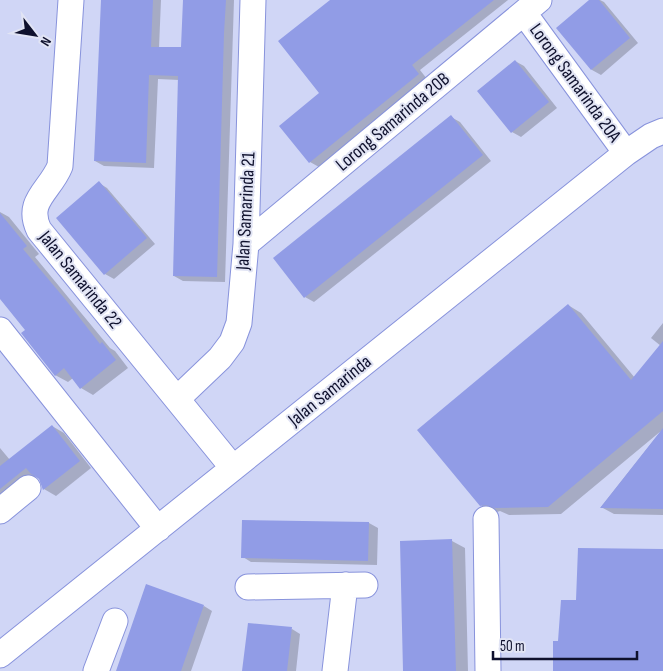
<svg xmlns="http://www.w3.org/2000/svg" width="663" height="671" viewBox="0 0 663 671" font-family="'Sofia Sans Condensed',sans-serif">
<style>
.shadow{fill:#0003}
.building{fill:#919ce6}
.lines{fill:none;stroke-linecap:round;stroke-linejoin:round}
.minor-casing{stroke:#8893dc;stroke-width:27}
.minor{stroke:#fff;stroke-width:25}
.labels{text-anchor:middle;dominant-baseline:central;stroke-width:4;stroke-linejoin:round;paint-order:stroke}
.street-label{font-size:19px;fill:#0f112d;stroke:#e1e4f4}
</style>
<rect width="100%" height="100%" fill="#d0d6f6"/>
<path class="shadow" d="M102,0h59l-2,48 23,1 2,-49h50l-9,282 -42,-1 -9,-5 5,-196 -21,-1 -4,89 -50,-2 -9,-5z
M331,0h177l-88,70 7,9 -108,88 -9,-5 -29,-36 40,-33z
M591,0h9l4,2 34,41 -37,32 -9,-5 -34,-42z
M515,61l9,5 33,42 -36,29 -9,-5 -34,-41z
M451,117l9,5 31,39 -177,141 -9,-5z
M99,183l8,5 48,56 -41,35 -9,-5 -47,-56z
M0,212l9,5 30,37 -4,3 75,91 5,3 13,17 -35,27 -12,-7 -8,-10 -5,4 -13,-7 -28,-45 -27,-33z
M568,305l13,8 54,65 26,-32 -10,-8 12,-15v192l-49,-1 -13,-7 60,-76 -100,83 -52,1 -9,-4 -6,2 -13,-8z
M52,426l12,7 27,35 -35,28 -12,-7 -4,-10 -4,-3 -36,29v-57l10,12z
M243,521l126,2 9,5 -1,37 -126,-3 -8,-5z
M452,541l13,7 3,123h-63z
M204,606l8,5 -21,60h-74z
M292,629l8,5 -4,37h-52z"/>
<path class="building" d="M101,0h52l-2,47h30l2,-47h43l-2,33 -7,244 -44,-1 5,-200 -29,-1 -3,88 -52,-2z
M330,0h164l-82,65 7,9 -110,89 -30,-37 40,-33 -41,-52z
M589,0h10l31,38 -39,32 -35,-42z
M515,60l34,42 -38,31 -34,-42z
M451,115l32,40 -179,143 -31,-40z
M99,181l48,57 -43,37 -48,-57z
M0,213l27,33 -4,3 42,50 35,45 2,-2 14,18 -36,29 -16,-21 -9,8 -34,-43 4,-3 -25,-31z
M568,304l63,76 32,-39v70l-115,96 -53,1 -9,-3 -6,1 -63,-76z
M52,425l28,36 -37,29 -4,-11 -6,-4 -2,-1 -5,-6 -26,21v-23z
M663,428v81l-63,-1z
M242,520l127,2 -1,39 -127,-3z
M452,539l4,132h-53l-3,-130z
M578,548l85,1v122h-110v-30h5l3,-41h15z
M146,584l58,21 -23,66h-65z
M248,623l44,4 -5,44h-45z"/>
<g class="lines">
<g class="minor-casing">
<path id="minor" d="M71,0l-11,166c-10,25 -35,35 -21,64l194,238
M524,13l102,140
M246,244l293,-244
M0,330l158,199
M177,399l43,-41 12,-16 7,-19 7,-79 7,-244
M0,511l28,-23
M486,519l2,152
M248,587l117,-2
M0,655l626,-502 25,-17 12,-5
M96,671l19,-50
M335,671l10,-86"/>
</g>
<use href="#minor" class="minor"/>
</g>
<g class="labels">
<g class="street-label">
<text transform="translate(575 83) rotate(54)">Lorong Samarinda 20A</text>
<text transform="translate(393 122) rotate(-40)">Lorong Samarinda 20B</text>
<text transform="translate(246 211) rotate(-87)">Jalan Samarinda 21</text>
<text transform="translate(80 280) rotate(51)">Jalan Samarinda 22</text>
<text transform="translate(330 391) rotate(-39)">Jalan Samarinda</text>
</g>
</g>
<g transform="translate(35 35) rotate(121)" stroke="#e1e4f4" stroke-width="4" paint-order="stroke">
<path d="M0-4L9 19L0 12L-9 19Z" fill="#0f112d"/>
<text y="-8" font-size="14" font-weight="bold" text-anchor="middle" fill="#0f112d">N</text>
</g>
<path d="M493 651v8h144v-8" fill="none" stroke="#0f112d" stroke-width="2.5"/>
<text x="500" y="651" font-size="15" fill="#0f112d" stroke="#e1e4f4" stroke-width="4" paint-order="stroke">50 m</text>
</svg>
